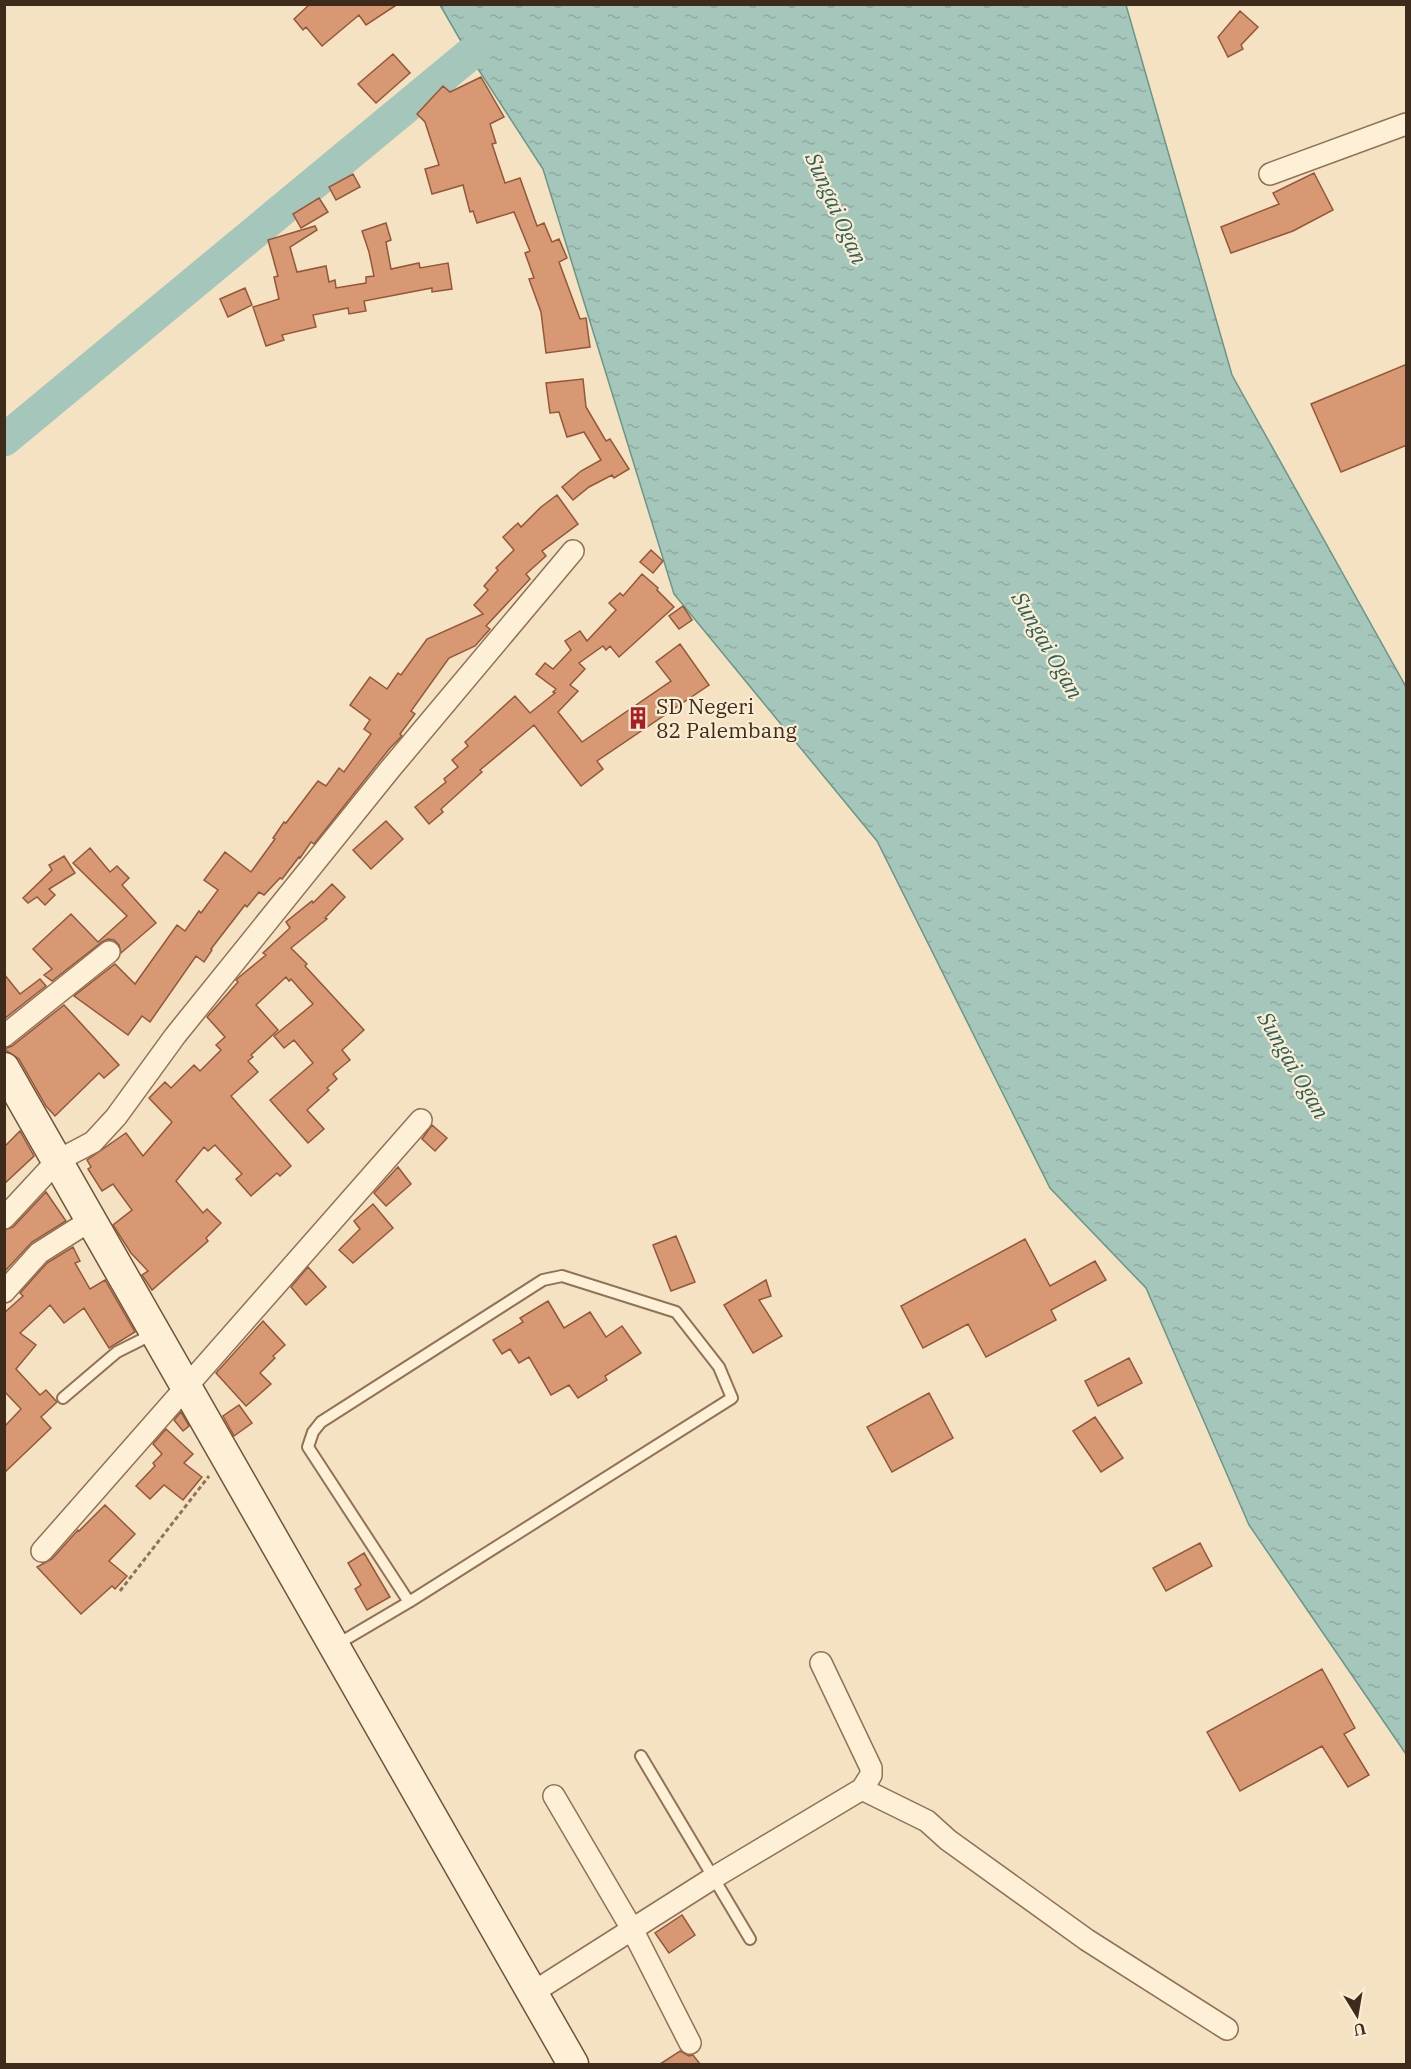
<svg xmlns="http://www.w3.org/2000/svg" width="1411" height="2069" viewBox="0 0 1411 2069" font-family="'IBM Plex Serif',serif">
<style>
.water{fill:url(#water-ripples);stroke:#6a9689;stroke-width:1.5}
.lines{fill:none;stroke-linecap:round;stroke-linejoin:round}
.river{stroke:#a5c6bb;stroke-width:33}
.building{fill:#d79873;stroke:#935839;stroke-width:1.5}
.lane-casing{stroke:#917256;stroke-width:14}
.street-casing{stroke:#917256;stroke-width:24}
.secondary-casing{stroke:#72533a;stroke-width:33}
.path{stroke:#917256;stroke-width:3;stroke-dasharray:4.5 3;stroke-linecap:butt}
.lane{stroke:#fdf0d7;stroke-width:10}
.street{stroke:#fdf0d7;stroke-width:21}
.secondary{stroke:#fdf0d7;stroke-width:30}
.labels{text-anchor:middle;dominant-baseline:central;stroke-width:4.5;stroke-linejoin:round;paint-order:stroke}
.poi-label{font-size:21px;fill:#3e2b1c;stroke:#faedd3;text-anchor:start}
.water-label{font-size:22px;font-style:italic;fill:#2a605a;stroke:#faedd3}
</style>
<defs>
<pattern id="water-ripples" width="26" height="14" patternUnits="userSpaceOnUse" patternTransform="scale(1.5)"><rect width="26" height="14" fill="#a5c6bb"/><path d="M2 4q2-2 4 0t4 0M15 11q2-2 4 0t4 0" fill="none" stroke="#8faaa0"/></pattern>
</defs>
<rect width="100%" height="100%" fill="#f4e2c2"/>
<path class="water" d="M440,5h686l106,370 174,312v1067l-157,-229 -103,-237 -96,-100 -173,-347 -203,-247 -131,-425 -74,-114z"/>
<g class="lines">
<path class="river" d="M4,440l465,-385"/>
</g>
<path class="building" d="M310,4h88l-32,21 -7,-10 -37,31 -16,-19 -3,3 -9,-11z
M1240,11l18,16 -17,18 2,4 -15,8 -10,-20z
M393,54l17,19 -34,30 -18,-19z
M481,77l23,40 -14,7 6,19 -4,1 13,39 15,-5 17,48 7,-3 8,19 7,-3 8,19 -8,4 21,57 6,-1 4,29 -44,6 -5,-41 -12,-33 5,-1 -9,-25 5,-2 -16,-39 -37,11 -4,-12 -3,1 -7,-27 -31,9 -7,-25 14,-4 -14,-43 -8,-8 26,-28 7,6z
M1314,173l19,37 -40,21 -62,22 -10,-26 58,-23 -6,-11z
M353,174l7,13 -24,13 -7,-13z
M319,198l9,14 -27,16 -8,-14z
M386,223l5,17 -5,2 5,27 28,-6 1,5 28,-5 4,26 -20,3v-4l-68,13 2,10 -17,3 -1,-6 -35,7 3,12 -34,8 2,5 -18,6 -13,-39 26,-8 -5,-22 4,-1 -10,-36 47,-14 2,4 -27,17 7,25 29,-6 3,16 6,-2 1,8 30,-5v-6l8,-1 -5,-24 -7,-21z
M245,288l7,17 -24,12 -8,-18z
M1407,364v81l-66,27 -30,-68z
M583,379l3,28 20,34 4,-2 19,30 -15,9 -2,-3 -23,12 -16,13 -11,-13 19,-16 20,-11 -17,-28 -17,5 -8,-25 -9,1 -4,-30z
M557,495l21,29 -36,27 4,5 -20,18 4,5 -44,47 4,3 -15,17 -26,12 -38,53 4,3 -15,20 2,2 -12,12 -76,96 -3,-2 -11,16 -1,-1 -17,22 -2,-1 -16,17 -5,-3 -12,15 -2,-2 -34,44 1,1 -8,12 -8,-6 -46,66 -8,-6 -14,19 -54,-39 41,-32 20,20 42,-59 8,6 14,-20 2,2 17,-23 -14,-10 21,-28 26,20 24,-33 -2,-1 11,-16 2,1 32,-42 8,5 13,-18 5,4 27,-38 -7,-5 6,-9 -20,-15 20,-28 17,12 11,-16 3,2 26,-36 56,-25 -9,-9 14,-15 -4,-4 14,-16 -2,-2 18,-18 -11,-13 15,-14 3,4 20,-20z
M651,550l12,11 -10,12 -13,-11z
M642,574l16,14 -1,2 17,17 -55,50 -9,-11 -4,4 -3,-4 -24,17 6,6 -15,16 8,6 -20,21 24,30 89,-61 -15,-19 24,-18 29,41 -112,76 6,8 -22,17 -47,-61 -54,45 2,2 -41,37 2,3 -14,12 -14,-17 31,-25 -2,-3 14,-12 -6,-7 16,-14 -3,-4 50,-46 15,17 25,-20 -2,-1 3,-3 -20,-15 9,-11 8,6 18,-19 -6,-9 15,-10 7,10 29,-31 -7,-7 11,-10 3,3z
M683,606l9,14 -13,9 -10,-13z
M386,821l17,18 -32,30 -18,-19z
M90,848l20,24 7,-6 12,12 -7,7 34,38 -35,30 -2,-8 -5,-5 -6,-1 -6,3 -50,39 -8,-6 8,-6 -19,-20 38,-35 27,28 29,-26 -54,-53z
M64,856l11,17 -26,16 6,6 -10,10 -8,-8 -9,6 -5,-5 29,-28 -3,-5z
M332,884l13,13 -20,21 2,1 -36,29 16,16 -2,2 59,64 -22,20 8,10 -17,14 4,5 -10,9 2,2 -22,20 17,19 -16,14 -38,-43 43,-37 -19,-23 -10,8 -10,-12 39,-32 -22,-25 -2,2 -3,-4 -30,28 22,25 -27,25 2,2 -5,4 10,11 -27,24 60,70 -11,10 -3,-3 -26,23 -15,-17 6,-5 -27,-29 -7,6 -4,-4 -28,34 27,32 4,-4 14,14 -15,15 2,3 -56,49 -10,-15 6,-4 -17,-18 -18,-28 19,-15 -19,-26 -11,7 -14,-22 3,-2 -4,-7 39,-27 17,23 29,-34 -23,-24 16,-16 6,6 23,-23 6,6 21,-21 -5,-5 9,-8 -18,-20 31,-35 -2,-2 2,-2 28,-23 -3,-2 27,-25 -4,-6 26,-21 1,2z
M4,974l16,20 20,-15 6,7 -42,33z
M64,1005l55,60 -15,13 -5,-5 -44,43 -9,-10 -27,-47 -15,-10 8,-3z
M432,1125l15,13 -12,13 -13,-12z
M20,1131l14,25 -30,28v-37z
M398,1167l13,17 -25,22 -12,-13z
M46,1192l20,29 -34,21 -28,30v-42l9,-3z
M373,1204l20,24 -40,35 -14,-13 21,-21 -6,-8z
M676,1236l19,46 -24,9 -18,-46z
M1025,1239l25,47 45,-25 11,19 -55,30 5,10 -70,37 -18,-33 -45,24 -22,-42z
M73,1247l7,14 -5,2 15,26 15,-9 30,52 -26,16 -25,-40 -20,15 -14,-18 -30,28 16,12 -20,24 24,26 6,-5 11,12 -16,15 10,11 -47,45v-46l17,-18 -17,-18v-78l19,-17 -3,-3 27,-30z
M308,1267l18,20 -20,18 -15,-18z
M766,1280l5,16 -12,4 23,36 -29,17 -29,-48z
M548,1301l16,27 26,-16 16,25 16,-11 19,27 -36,23 2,4 -29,18 -9,-13 -18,10 -22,-38 -10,6 -9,-14 -8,5 -9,-14 30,-18 -3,-4z
M263,1321l22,24 -12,11 2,2 -15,15 11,11 -25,22 -30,-33z
M1129,1358l13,25 -44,23 -13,-25z
M929,1393l24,45 -61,34 -25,-45z
M239,1405l13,18 -18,13 -11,-20z
M181,1412l8,14 -6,5 -9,-11z
M1095,1417l28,41 -22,14 -28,-41z
M166,1429l27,25 -9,9 18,14 -19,23 -19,-15 -14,14 -14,-13 19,-20 -2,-3 9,-9 -9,-10z
M105,1505l30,29 -26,27 18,15 -12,13 -3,-3 -31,28 -44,-47 15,-8 26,-29 1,1z
M1200,1543l12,23 -46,25 -13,-23z
M364,1553l26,44 -23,13 -12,-21 6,-4 -13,-22z
M1322,1669l33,59 -11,6 25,41 -21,12 -26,-41 -82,45 -33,-59z
M682,1915l13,20 -26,18 -14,-20z
M680,2051l9,5 4,-1 7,9h-40z"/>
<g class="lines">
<g class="lane-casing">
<path id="lane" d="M63,1398l54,-46 36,-18
M336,1645l73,-43 323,-204 -13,-31 -43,-55 -114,-36 -19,4 -222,142 -8,10 -5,15 101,155
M641,1756l109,183"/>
</g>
<g class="street-casing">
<path id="street" d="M1270,174l136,-50
M4,1036l105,-84
M4,1218l53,-57 36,-19 23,-25 59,-81 216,-268 182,-217
M4,1292l35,-39 52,-33
M42,1551l379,-431
M821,1663l50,105v7l-9,14
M554,1796l78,133 58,114
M532,1993l181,-115 149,-89 65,32 21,19 139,100 140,89"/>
</g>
<g class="secondary-casing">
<path id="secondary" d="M4,1068l569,996"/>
</g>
<path class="path" d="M120,1591l89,-115"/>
<use href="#lane" class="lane"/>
<use href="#street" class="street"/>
<use href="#secondary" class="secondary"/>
</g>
<defs>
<g id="building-bare" transform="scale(1.8)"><path d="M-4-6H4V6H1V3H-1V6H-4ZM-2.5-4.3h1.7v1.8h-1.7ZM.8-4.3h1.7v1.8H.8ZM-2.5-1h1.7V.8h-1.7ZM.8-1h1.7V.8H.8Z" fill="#a81e26" stroke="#faedd3" stroke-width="2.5" paint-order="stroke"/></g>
</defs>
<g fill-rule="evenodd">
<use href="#building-bare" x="638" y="718"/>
</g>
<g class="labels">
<g class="poi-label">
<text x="656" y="706">SD Negeri<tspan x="656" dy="24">82 Palembang</tspan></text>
</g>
<g class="water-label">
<text transform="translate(837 208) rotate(66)">Sungai Ogan</text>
<text transform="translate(1048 645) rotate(60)">Sungai Ogan</text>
<text transform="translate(1294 1065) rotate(60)">Sungai Ogan</text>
</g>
</g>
<rect width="1411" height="2069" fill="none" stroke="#3e2b1c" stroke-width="12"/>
<g transform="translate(1357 2015) rotate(169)" stroke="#faedd3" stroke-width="4.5" paint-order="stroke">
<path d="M0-4.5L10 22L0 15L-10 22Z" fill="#3e2b1c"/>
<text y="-9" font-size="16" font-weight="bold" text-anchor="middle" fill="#3e2b1c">U</text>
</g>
</svg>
